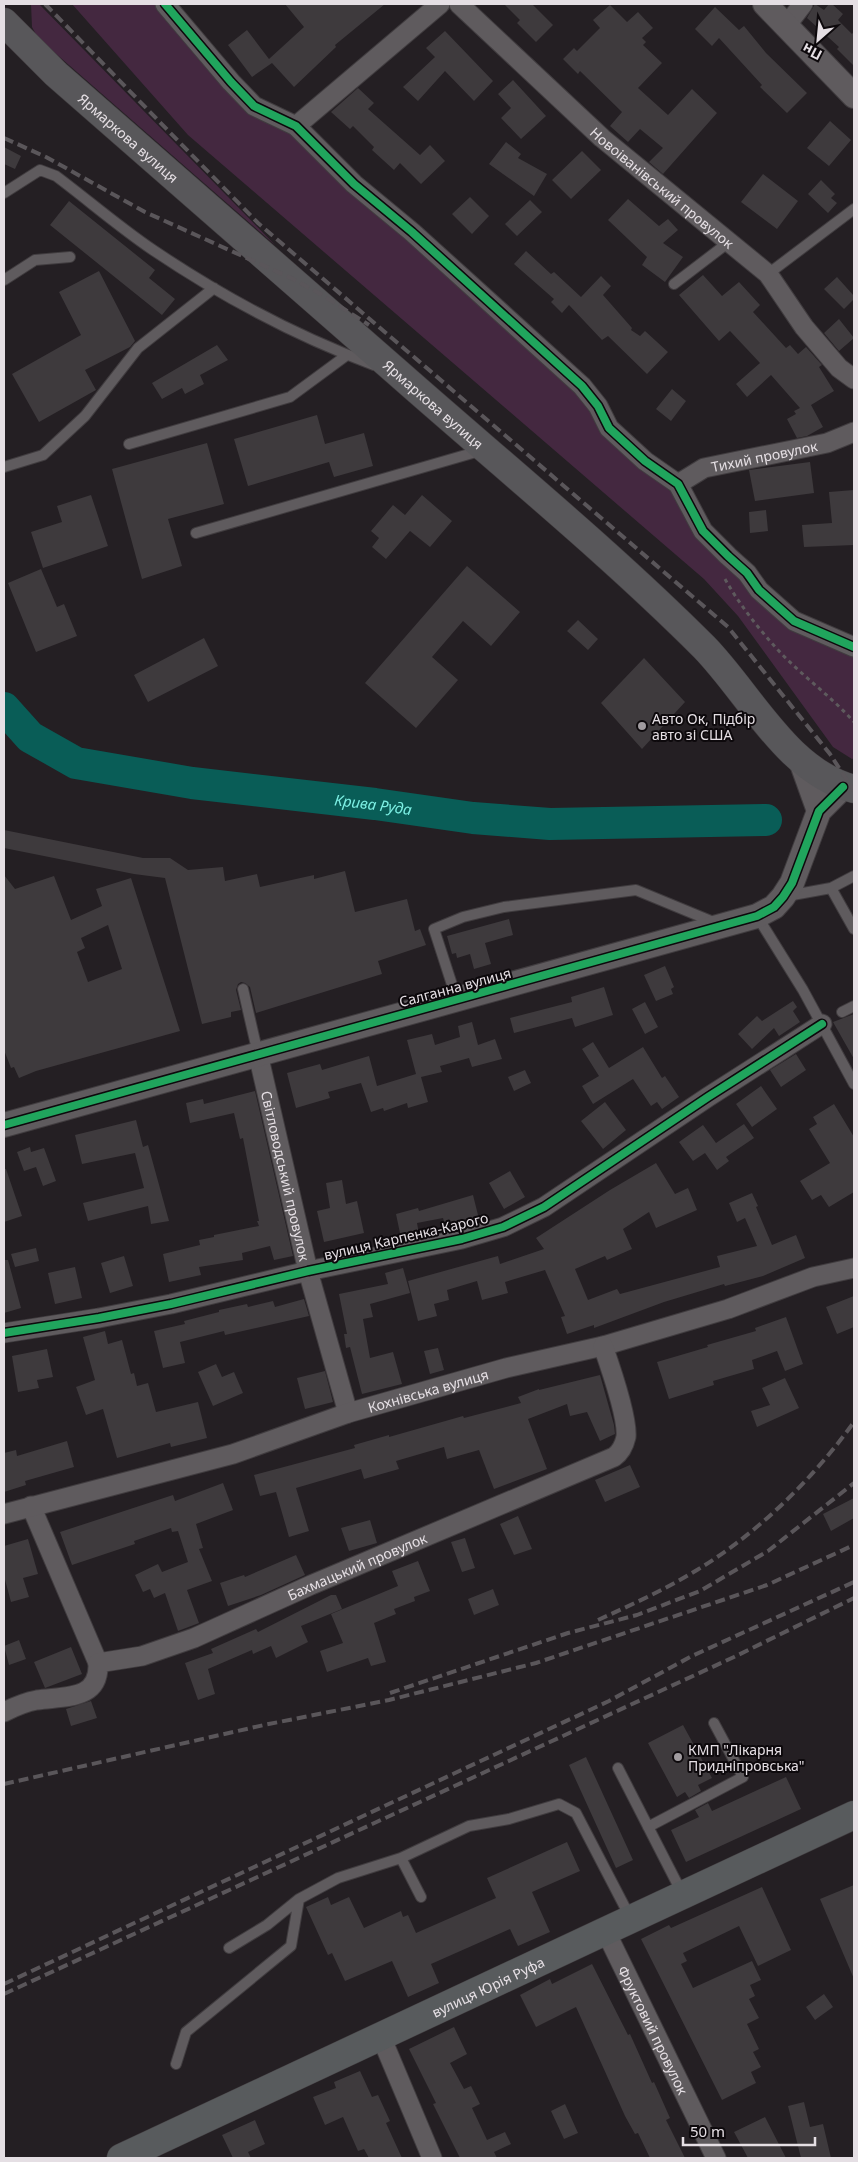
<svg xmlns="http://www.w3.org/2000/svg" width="858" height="2162" viewBox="0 0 858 2162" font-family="'Noto Sans',sans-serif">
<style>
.green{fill:#442840}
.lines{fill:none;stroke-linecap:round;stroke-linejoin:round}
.river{stroke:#095d57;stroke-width:32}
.building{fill:#3e3a3d;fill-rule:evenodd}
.service-casing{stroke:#403c3f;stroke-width:12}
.minor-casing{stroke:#403c3f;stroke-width:21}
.tertiary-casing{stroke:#403c3f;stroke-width:26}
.secondary-casing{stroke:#403c3f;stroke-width:29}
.primary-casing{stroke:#403c3f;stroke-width:29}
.path{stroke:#5e5a5d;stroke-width:3;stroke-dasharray:4 4;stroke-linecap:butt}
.service{stroke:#5f5b5e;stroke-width:10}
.minor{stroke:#5f5b5e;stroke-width:19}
.tertiary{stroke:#5f5b5e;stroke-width:24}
.secondary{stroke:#58575a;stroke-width:28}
.primary{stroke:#585b5d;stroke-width:28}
.rail{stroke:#5a565a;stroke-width:4;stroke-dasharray:10 5;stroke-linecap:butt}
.cycleway-casing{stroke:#0d090c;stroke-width:11}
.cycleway{stroke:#20a55d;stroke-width:8}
.poi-dot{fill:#a19ca0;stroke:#0d090c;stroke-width:2}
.labels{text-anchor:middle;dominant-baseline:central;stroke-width:4;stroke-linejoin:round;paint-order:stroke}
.street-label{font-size:14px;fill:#e5dfe4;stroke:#0d090c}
.poi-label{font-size:14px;fill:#e5dfe4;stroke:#0d090c;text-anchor:start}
.water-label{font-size:15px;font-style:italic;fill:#7cefe3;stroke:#0d090c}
</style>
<rect width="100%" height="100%" fill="#241f23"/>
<path class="green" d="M31,4h8l236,241 -237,-207 -6,-11z
M72,4h90l88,103 45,21 284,260 95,99 85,108 95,58v105l-2,1 -19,-12 -95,-131 -34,-37 -516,-444z"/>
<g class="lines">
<path class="river" id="s1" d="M4,708l26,29 46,26 116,20 183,21 98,14 77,6 216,-4"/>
</g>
<path class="building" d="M285,4h100l-50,41 1,2 -42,40 -22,-24 -20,14 -24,-32 19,-15 22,29 35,-32z
M504,4h28l21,21 -17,17 -19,-19 3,-3z
M815,4l9,6 5,-6h3l11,10 -5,6 14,14 2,-3v35l-17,-17 2,-2 -32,-29z
M610,5l17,17 11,-10 15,16 -11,10 4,4 -3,3 19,18 -24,25 30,27 24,-26 25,24 -54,61 -14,-12 14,-14 -23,-19 -12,13 -18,-16 12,-14 -42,-41 -2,3 -15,-15 11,-11 3,3 23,-23 -7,-8z
M715,7l24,23 5,-4 22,27 41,40 -20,20 -27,-26 2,-2 -43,-47 -7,8 -17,-17z
M445,31l48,50 -19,20 -29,-30 -27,30 -15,-14 32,-30 -9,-9z
M513,80l33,36 -25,23 -20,-21 10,-10 -13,-14z
M358,88l16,15 -6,6 52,46 10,-10 15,16 -24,23 -21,-21 -6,7 -22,-20 2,-3 -21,-21 -3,3 -19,-17z
M830,121l21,19 -22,26 -22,-18z
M506,142l15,12 -3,4 29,16 -13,22 -45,-32z
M4,147l17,9 -6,13 -11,-5z
M582,151l19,19 -30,29 -19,-19z
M763,174l35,27 -21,28 -36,-27z
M821,180l14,14 -4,4 6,5 -9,10 -20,-19z
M470,197l19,19 -17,18 -20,-20z
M628,199l31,27 9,-7 10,11 -15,13 20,14 -18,25 -23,-17 5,-8 -39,-37z
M530,200l12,12 -25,24 -12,-12z
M69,201l86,69 -6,8 26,21 -13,16 -112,-90z
M526,251l25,23 3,-2 27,25 20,-21 10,10 -8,9 29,33 -1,2 9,6 5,-5 23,21 -21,22 -39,-38 -6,4 -33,-35 -7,8 -11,-11 3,-3 -40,-35z
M99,271l36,70 -5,6 -45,23 11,20 -57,32 -27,-48 69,-39 -22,-43z
M703,275l19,21 17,-14 21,23 -7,7 33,36 4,-3 8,9 8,-7 16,18 -3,2 15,24 -23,14 12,22 -16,9 -10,2 -10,-19 9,-5 -2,-3 6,-3 -29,-33 -24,22 -11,-13 24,-21 -30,-32 -11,10 -40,-46z
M837,277l17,19v3l-10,10 -20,-20z
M839,319l15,19 -15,13 -15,-18z
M217,345l11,15 -28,15 4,9 -19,10 -3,-6 -20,11 -10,-16z
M672,389l14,12 -15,20 -15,-12z
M317,415l8,29 39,-11 9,33 -39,11 -5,-15 -81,24 -14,-47z
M207,443l17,61 -56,15 14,47 -40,13 -30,-110z
M810,462l4,31 -59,8 -6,-31z
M854,490v55l-50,2 -2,-22 30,-2 -3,-31z
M91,495l17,51 -65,22 -12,-36 31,-10 -5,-16z
M422,495l30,26 -22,26 -20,-16 -24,28 -14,-12 7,-9 -8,-7 22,-26 12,10z
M766,510l2,21 -18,2 -1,-21z
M467,566l53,46 -29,34 -28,-25 -31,36 26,23 -42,48 -51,-45z
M41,569l16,38 7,-3 13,32 -41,16 -28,-69z
M578,620l20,19 -10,11 -21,-19z
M204,638l14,28 -70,36 -14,-27z
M644,658l41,44 -43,47 -41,-46z
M4,830l139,28h27l18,12 35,-3 2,14 32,-7 3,13 54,-12v4l31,-8 10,41 52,-13 8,32 5,-2 6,16 -48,16 4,13 -126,39 -6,-26 -5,-4 -4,-1 -3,2 -2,6 5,20 -10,2v5l-29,7 -37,-146 -31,-4 -130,-26z
M4,875l11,14 39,-13 17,44 31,-14 -6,-17 35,-11 49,153 -144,40 -17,7 -5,-11 -3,1 -7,-18zM108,925l14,44 -34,13 -11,-30 8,-4 -4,-10z
M509,919l4,16 -28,8 6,21 -17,5 -4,-15 -13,4 -1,-5 -4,1 -5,-18z
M665,966l9,21 -3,2 2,5 -17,7 -12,-26z
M604,987l9,28 -38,12 -3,-9 -58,15 -4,-15 62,-16 -1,-5z
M793,1001l4,6 -4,4 7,11 -21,14 -5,-8 -22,21 -14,-15 19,-18 5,5z
M645,1002l13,25 -13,7 -13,-25z
M854,1014v45l-21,-37z
M472,1022l6,23 17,-6 7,20 -30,8 -3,-9 -29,8 2,6 -21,5 7,25 -20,6 -1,-5 -23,8 -1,-3 -12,4 -10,-29 -33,9 2,6 -34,10 -9,-35 33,-9 2,6 47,-14 8,30 39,-12 -9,-34 25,-6 3,11 25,-8 -2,-11z
M593,1042l16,26 34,-21 19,31 3,-2 14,21 -17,12 -5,-7 -6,4 -18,-27 -40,25 -11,-18 17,-10 -17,-27z
M796,1054l10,16 -25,17 -11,-17z
M525,1070l6,13 -17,8 -6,-14z
M761,1086l16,23 -25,18 -16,-23z
M255,1091l38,165 -19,4 -4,-14 -28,7 1,7 -44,7 2,8 -32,7 -6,-28 37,-9 -1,-5 15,-3v-2l45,-9 -2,-5h2l-16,-83 -3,1 -6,-26 -44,10 -4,-20 17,-4 1,5z
M605,1102l21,28 -23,19 -22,-28z
M834,1104l20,33v55l-25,15 -8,-12 -9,5 -12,-19 30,-18 -21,-34 8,-5 -4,-7z
M136,1120l7,27 5,-2 21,76 -18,3 -3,-18 -60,15 -5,-18 61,-15 -9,-35 -53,11 -7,-29z
M744,1124l10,14 -28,19 3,4 -12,9 -12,-17 -12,8 -14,-19 24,-17 13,18z
M30,1147l1,5 13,-4 12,33 -13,5 -7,-19 -12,4 -7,-19z
M656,1163l19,31 13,-6 9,22 -41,18 -7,-16 -26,17 9,20 -25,11 -2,-4 -30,13 13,31 29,-11 3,5 100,-27 -3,-11 40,-10 -12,-28 -8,4 -8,-19 23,-10 6,13 -2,1 16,38 24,-10 9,23 -42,18 -38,10 -1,-2 -60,18 -70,26v-3l-27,9 -6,-17 4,-1 -20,-46 -40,12 3,11 -26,7 -5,-19 -30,9 2,10 -15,4 3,12 -19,5 -10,-40 90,-25 2,8 44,-15 -8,-11 74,-48z
M4,1169h2l16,47 -18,6z
M510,1171l15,26 -21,12 -15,-26z
M342,1180l4,24 11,-3 7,32 -40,9 -7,-31 13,-3 -4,-25z
M473,1195l6,24 -27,7 -1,-2 -6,1 -2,-7 -26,5 2,11 -18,4 -5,-24 22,-6 1,3z
M36,1248l3,13 -24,6 -4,-13z
M124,1256l9,30 -23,7 -9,-30z
M4,1260h4l13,48 -17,5z
M75,1267l7,31 -27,6 -7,-31z
M403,1268l7,25 -40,11 3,13 -10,2 7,39 23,-6 9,32 -40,10 -12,-47 -4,1 -2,-14h3l-8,-40 49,-10 -3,-11z
M854,1296v31l-17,7 -11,-27z
M304,1299l5,17 -84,19 -1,-4 -44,11 5,21 -22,5 -9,-37 31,-7 -1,-3 35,-9v-2l28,-6 1,3 25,-6 2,6z
M786,1317l17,47 -18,7 -8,-20 -25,9 2,9 -41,12 1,4 -45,14 -12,-37 51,-15 -1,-2 49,-14 -1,-3z
M105,1331l3,13 14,-4 9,34 3,-1 3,13 11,-3 8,29 42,-10 9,36 -36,9 -1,-4 -53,15 -14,-49 -17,6 -10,-28 19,-7 -12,-43z
M438,1348l6,22 -14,4 -6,-23z
M47,1349l6,28 -16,3 2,8 -21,4 -6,-36z
M216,1364l6,13 12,-5 9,21 -30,13 -15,-34z
M325,1371l8,31 -28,7 -8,-31z
M600,1375l14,50 1,9 -15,7 -13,-29 -17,4 -3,-12 -39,15 19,50 -53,20 -15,-39 -32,9 -3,-12 -48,14 3,8 -35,10 -3,-10 -65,19 13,43 -20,6 -13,-45 -16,4 -6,-21 101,-27 -1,-3 35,-10v2l74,-21 1,2 57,-15 -3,-6 21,-8v1z
M785,1378l14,30 -42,19 -6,-16 19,-6 -8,-17z
M67,1441l7,26 -49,14 1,4 -22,7v-39l12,-3 1,6z
M630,1465l10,22 -35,15 -10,-22z
M223,1483l10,27 -37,14 7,24 -4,1 13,32 -25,9 12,33 -21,8 -13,-38 -11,5 -4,-9 -7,3 -8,-17 23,-11 4,8 26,-10 -10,-31 -6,1 -1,-4 -37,13 1,3 -63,21 -12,-33 113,-37 2,6z
M854,1498v20l-23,13 -8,-17z
M518,1516l14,33 -18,6 -14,-31z
M370,1520l7,23 -28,8 -8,-23z
M465,1538l10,30 -13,4 -11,-30z
M28,1539l10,35 -15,4 6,19 -18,5 -7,-26v-30z
M296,1555l9,20 -44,20 -33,11 -8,-23 24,-8 1,2z
M418,1561l12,30 -16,6 1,4 -21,8 2,5 -22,9 12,39 -15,4 -3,-8 -41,14 -7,-21 23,-8 -12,-29 67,-28 -6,-15z
M493,1589l6,16 -25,10 -6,-16z
M331,1595h5l6,14 -41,17 7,16 -32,16 -5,-12 -18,8 -1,-4 -44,19 7,25 -17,6 -13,-37 28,-10 -2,-4 45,-20 2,3z
M19,1640l7,19 -17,6 -5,-19z
M71,1647l11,27 -37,14 -11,-26z
M91,1701l6,17 -26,8 -5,-17z
M683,1725l29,53 -14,7 3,6 -12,7 -4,-6 -8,5 -29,-54z
M586,1757l47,103 -17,8 -47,-103z
M786,1777l15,32 -115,53 -15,-32 28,-13 -4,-7 13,-7 4,8z
M567,1842l13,29 -48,21 18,40 -32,14 -8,-17 -79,35 8,19 -31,14 -16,-36 -47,20 -13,-28 -4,2 -22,-48 22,-10 3,8 18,-8 15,31 37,-17 2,6 5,-2 8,18 80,-35 -9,-20z
M854,1885v94l-34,-80z
M762,1887l29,63 -33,16 -19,-40 -56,27 4,8 -6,3 12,24 59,-27 9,19 -11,5 5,11 -6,3 10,19 -12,6 12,25 -6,3 8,15 -10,5 5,11 -34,17 -81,-161 28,-14 2,3z
M592,1964l36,71 2,-1 22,49 2,-1 16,36 -4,2 19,38h-35l-12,-25 -3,1 -10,-18 -49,-109 -40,20 -16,-32 30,-16 2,5z
M824,1994l9,13 -18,13 -9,-13z
M454,2027l13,27 -17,9 14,26 7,-3 9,18 -8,4 15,32 18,-8 6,12 -17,8 3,6h-37l-27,-54 3,-1 -27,-54z
M360,2071l12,26 6,-2 12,26 -4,2 16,35h-33l-5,-9 -6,2 -15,-34 -18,8 -12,-28 23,-9 -2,-6z
M804,2102l6,25 13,-3 8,34h-30l-13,-52z
M565,2104l13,29 -14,6 -13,-28z
M765,2117l21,41h-38l-14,-26z
M255,2120l10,24 -17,8 3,6h-18l-11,-23z"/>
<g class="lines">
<g class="service-casing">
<path id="service" d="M4,193l36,-23 16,6c32,24 63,51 97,74 67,45 145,87 221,115
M768,274l86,-65
M4,280l31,-20 35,-3
M674,284l55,-42
M129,444l161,-47 57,-42
M4,467l39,-12 42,-39 53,-68 76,-60
M196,533l287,-83
M831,888l23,41
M787,896l44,-8 23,-12
M757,916l46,74 51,94
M243,989l15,65
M457,1000l-23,-71 29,-12 41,-10 132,-17 80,33
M842,1012l12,-6
M618,1768l64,125
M648,1827l95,-50 -29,-54
M421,1897l-20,-39 68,-32 40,-7 50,-15 17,9 54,104
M229,1948l38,-23 32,-26
M176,2064l10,-32 105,-86 8,-47 39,-21 63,-20"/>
</g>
<g class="minor-casing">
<g id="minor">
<path d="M165,4l66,78 23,24 42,20 58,58 58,48 170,154 16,20 11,22 36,33 33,23 25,47 25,25 19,17 12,17 35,31 60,26"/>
<path id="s2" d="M459,4l143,134 166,136 36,53 35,41 15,11"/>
<path d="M786,26l17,-22"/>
<path d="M296,126l144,-122"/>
<path id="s3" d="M678,484l26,-16 123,-25 27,-11"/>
<path id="s4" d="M258,1054l50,217 40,142"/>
<path d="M4,1333l95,-15 72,-14 137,-33 154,-32 41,-12 41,-20 164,-110 114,-73"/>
<path d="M31,1506l67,157"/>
<path id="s5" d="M4,1514l229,-60 115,-41 158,-45 97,-22 125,-37 85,-32 41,-9"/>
<path id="s6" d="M4,1712c10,-5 22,-10 33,-12 27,-4 63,1 61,-37l44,-7 52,-18 117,-53 303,-128c7,-5 10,-11 12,-20 2,-19 -16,-71 -23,-91"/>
<path id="s7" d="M605,1930l111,228"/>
<path d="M382,2039l50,119"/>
</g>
</g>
<g class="tertiary-casing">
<path id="tertiary" d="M765,4l89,92
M801,761l18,50
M4,1125l753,-209 17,-9 9,-10 9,-14 27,-72 24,-24"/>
</g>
<g class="secondary-casing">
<g id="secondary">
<path id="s8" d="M4,22l52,52c114,100 228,199 342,299 103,91 209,177 306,274 46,47 83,125 150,142"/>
</g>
</g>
<g class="primary-casing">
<g id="primary">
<path id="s9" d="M121,2158c246,-113 488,-230 733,-343"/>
</g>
</g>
<path class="path" d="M725,579c14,25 33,49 53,71 24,26 53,46 76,72"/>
<use href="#service" class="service"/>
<use href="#minor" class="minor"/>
<use href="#tertiary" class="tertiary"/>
<use href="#secondary" class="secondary"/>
<use href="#primary" class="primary"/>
<path class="rail" d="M45,4l213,219 470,404 102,127 24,37
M4,138l42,19 99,55 146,66 28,15 50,32
M598,1620c33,-15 68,-31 99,-50 61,-37 115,-90 157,-148
M390,1693l178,-60 69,-18 63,-24 68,-40 86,-68
M4,1784l260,-59 125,-25 147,-37 231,-78 87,-40
M4,1984l605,-283 83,-45 162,-74
M4,1994l730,-337 120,-59"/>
<g class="cycleway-casing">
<path id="cycleway" d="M165,4l66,78 23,24 42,20 58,58 58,48 170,154 16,20 11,22 36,33 33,23 25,47 25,25 19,17 12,17 35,31 60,26
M4,1125l753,-209 17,-9 9,-10 9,-14 27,-72 24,-24
M4,1333l95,-15 72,-14 137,-33 154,-32 41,-12 41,-20 164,-110 114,-73"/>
</g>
<use href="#cycleway" class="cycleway"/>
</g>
<g class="poi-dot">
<circle cx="642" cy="726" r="5"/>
<circle cx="678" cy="1757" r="5"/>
</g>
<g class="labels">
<g class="street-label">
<text stroke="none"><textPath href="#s8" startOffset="170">Ярмаркова вулиця</textPath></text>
<text stroke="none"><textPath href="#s2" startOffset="274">Новоіванівський провулок</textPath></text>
<text stroke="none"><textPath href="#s8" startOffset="575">Ярмаркова вулиця</textPath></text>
<text stroke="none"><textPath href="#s3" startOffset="92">Тихий провулок</textPath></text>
<text transform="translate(455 987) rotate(-15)">Салганна вулиця</text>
<text stroke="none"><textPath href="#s4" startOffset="125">Світловодський провулок</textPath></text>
<text transform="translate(406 1236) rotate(-13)">вулиця Карпенка-Карого</text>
<text stroke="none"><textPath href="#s5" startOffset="442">Кохнівська вулиця</textPath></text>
<text stroke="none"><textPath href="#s6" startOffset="395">Бахмацький провулок</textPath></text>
<text stroke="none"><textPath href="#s9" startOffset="405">вулиця Юрія Руфа</textPath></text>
<text stroke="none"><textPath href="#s7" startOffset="111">Фруктовий провулок</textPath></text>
</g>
<g class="poi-label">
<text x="652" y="718">Авто Ок, Підбір<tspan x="652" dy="16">авто зі США</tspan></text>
<text x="688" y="1749">КМП "Лікарня<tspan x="688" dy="16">Придніпровська"</tspan></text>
</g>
<g class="water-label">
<text stroke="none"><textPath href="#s1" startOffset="392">Крива Руда</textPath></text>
</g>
</g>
<rect width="858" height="2162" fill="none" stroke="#e5dfe4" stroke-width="10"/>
<g transform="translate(818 40) rotate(207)" stroke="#0d090c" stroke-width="4" paint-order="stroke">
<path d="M0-4L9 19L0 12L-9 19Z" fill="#e5dfe4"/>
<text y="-8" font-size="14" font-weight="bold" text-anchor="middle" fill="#e5dfe4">Пн</text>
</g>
<path d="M683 2137v8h132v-8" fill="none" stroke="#e5dfe4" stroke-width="2.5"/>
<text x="690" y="2137" font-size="15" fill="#e5dfe4" stroke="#0d090c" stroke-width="4" paint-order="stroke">50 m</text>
</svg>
